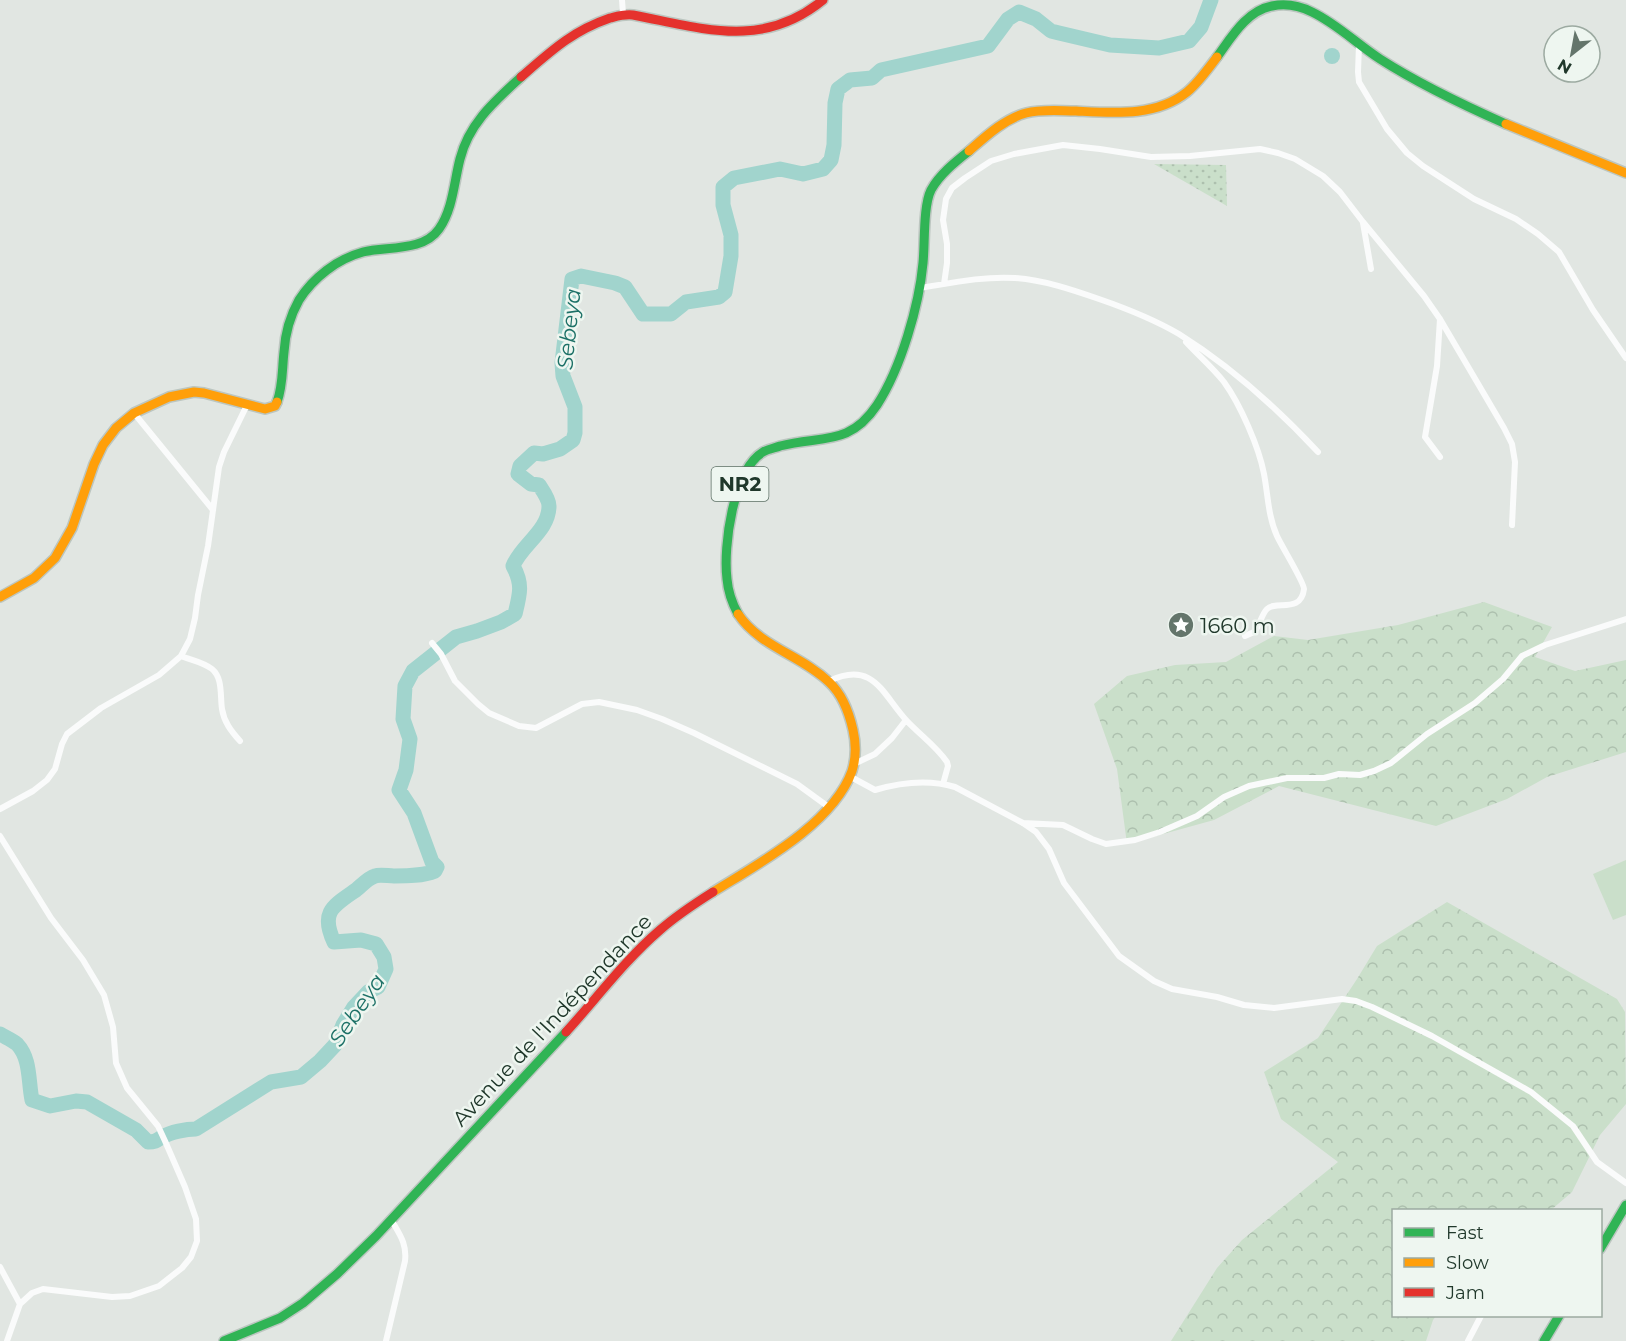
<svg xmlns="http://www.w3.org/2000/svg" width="1626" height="1341" viewBox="0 0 1626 1341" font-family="Montserrat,sans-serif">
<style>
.grass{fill:url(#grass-dots)}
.forest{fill:url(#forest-crowns)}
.pitch{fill:#cadfca}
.water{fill:#a1d4cd}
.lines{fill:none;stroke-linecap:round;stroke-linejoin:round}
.river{stroke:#a1d4cd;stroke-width:15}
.fast-casing{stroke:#bcc6c0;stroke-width:12}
.slow-casing{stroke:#bcc6c0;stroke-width:12}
.jam-casing{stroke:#bcc6c0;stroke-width:12}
.street{stroke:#fafbfb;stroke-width:6}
.fast{stroke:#30b455;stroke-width:9}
.slow{stroke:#ff9f0a;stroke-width:9}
.jam{stroke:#e5322d;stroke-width:9}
.labels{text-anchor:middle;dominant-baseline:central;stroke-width:5;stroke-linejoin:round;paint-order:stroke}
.shield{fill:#eef6f0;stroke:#5e7166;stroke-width:1.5}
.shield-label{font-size:20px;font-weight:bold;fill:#20382b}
.poi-label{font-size:21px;fill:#20382b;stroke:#eef6f0;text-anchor:start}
.street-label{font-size:21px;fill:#20382b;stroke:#eef6f0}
.water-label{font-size:22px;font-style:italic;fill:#1d7167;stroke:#eef6f0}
</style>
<defs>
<pattern id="grass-dots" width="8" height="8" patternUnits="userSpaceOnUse" patternTransform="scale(1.5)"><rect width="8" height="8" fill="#cadfca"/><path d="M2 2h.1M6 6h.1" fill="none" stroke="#adc0ae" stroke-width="1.8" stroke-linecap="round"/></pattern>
<pattern id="forest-crowns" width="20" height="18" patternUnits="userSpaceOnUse" patternTransform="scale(1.5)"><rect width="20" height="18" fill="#cadfca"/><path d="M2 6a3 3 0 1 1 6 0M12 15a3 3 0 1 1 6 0" fill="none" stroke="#adc0ae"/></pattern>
</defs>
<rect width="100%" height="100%" fill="#e1e6e2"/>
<path class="grass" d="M1154,164l72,1 1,41z"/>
<path class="forest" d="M1484,602l68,25 -17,30 40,14 51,-11v92l-79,25 -40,22 -71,27 -157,-40 -65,34 -87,24 -10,-75 -23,-65 33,-28 48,-11 51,-3 48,-26 34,4 90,-15z
M1447,902l170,97 8,13 1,92 -26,31 -28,57 -21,18h-157v106h42l-3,4 -7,21h-255l46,-73 25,-28 96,-78 -57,-43 -17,-47 54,-34 39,-59 20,-33z"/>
<path class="pitch" d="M1626,860v55l-13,5 -20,-46z"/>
<path class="water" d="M1324 56a8 8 0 1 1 16 0a8 8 0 1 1-16 0Z"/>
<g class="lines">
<path class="river" d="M0,1034c5,3 12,6 17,10 14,15 11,37 15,56l18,6 26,-5 11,1 49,28 12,12c7,0 8,-1 14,-5 9,-5 24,-8 34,-8l75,-47 30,-5 19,-16 15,-16 8,-20 11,-18 14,-15 10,-5 8,-18 -2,-12 -8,-13 -15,-4 -27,2c-14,-30 -1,-36 22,-52 5,-4 12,-12 19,-14 5,-2 13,0 19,0 13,0 29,0 41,-5l2,-4 -5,-5 -18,-49 -15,-23 7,-20 4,-31 -7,-20 2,-33 8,-15 43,-34 21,-6 24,-9 14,-8c5,-20 8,-30 -2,-48 8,-21 36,-35 36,-60 0,-7 -6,-15 -10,-21l-8,-1 -13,-10 2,-8 14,-13 9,1 17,-5 13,-9 2,-7v-26l-12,-31 -1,-13 10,-84 9,-3 34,7 10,4 18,27h28l15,-12 33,-5 6,-5 6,-36v-21l-8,-30v-18l11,-9 46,-9 23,5 20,-5 8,-9 3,-15 1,-42 3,-14 12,-9 22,-2 9,-8 107,-24 20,-27 11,-7 17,7 15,12 8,2 51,12 49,3 30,-7 12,-14 10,-27"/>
<g class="fast-casing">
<path id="fast" d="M1217,57c14,-19 29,-46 55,-51 14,-3 28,0 40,6 25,12 45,32 68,47 39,25 83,46 126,65
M277,402c6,-16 5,-33 7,-50 1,-17 6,-36 15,-52 14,-22 38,-41 64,-48 24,-6 60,0 76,-23 14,-20 15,-47 21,-70 9,-36 35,-58 61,-82
M738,614c-6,-11 -10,-23 -11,-35 -4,-32 6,-109 36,-127 5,-3 12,-4 17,-6 41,-11 69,1 97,-41 24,-37 42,-99 46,-142 2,-19 0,-57 8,-73 8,-15 24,-28 38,-39
M1600,1249l26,-44
M224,1341l56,-23 23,-15 34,-29 39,-38 190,-204
M1544,1341l15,-25"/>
</g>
<g class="slow-casing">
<path id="slow" d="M1506,124l120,49
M969,151c16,-14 35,-32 57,-38 16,-4 34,-2 50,-2 38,2 80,6 111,-19 11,-9 21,-23 30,-35
M0,597l34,-19 21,-20 17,-30 22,-64 9,-19 13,-17 18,-15 35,-16 25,-5 10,1 61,16 10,-3 2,-4
M713,892c45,-28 120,-68 139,-121 4,-13 4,-28 1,-41 -4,-18 -10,-35 -24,-48 -28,-27 -69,-35 -91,-68"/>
</g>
<g class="jam-casing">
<path id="jam" d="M521,77c30,-26 51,-46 89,-59 8,-2 14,-4 23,-3 69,13 129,35 190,-15
M566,1032c31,-34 59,-72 94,-102 16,-14 34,-26 53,-38"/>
</g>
<path class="street" d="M622,0l1,14
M1359,45l-1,27 1,10 28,47 20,24 16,13 51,33 42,20 22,15 21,18 34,58 33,48
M1363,223l8,46
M944,284l3,-21v-19l-4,-24 3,-21 6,-11 13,-10 26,-17 23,-7 49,-9 37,4 51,8 39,-1 70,-7 18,4 17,6 28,17 17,16 23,30 61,74 16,23 64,109 8,16 3,18 -3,63
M920,288c31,-5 63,-12 95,-10 29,2 58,12 84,21 26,9 56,21 80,35 51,32 98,74 139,118
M1186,342c12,13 27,26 38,40 16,22 35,65 40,92 4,21 4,42 13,62 5,11 27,46 27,53 -3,25 -28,11 -37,20 -6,6 -7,17 -13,23l-9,4
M134,413l79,97
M1440,457l-15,-20 12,-71 3,-47
M432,643l9,11 14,27 23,23 11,9 30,13 17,2 46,-24 17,-2 38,8 25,9 32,14 103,51 33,24
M181,656c10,4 22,6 31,13 11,9 8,27 10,40 2,13 9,22 18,32
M829,681c45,-21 53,13 78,40 13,14 29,25 40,41l1,4 -5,18
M854,764l21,-10 17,-16 14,-18
M851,777l24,13c27,-8 53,-11 80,-3l68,36 13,9 13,17 15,34 55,73 35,25 18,8 45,8 27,8 30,3 68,-9 14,2 16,6 60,29 99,56 42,34 24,36 29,21
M0,809l33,-18 14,-11 8,-11 7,-25 5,-10 34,-26 58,-33 22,-19 9,-17 5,-21 3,-23 10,-49 11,-79 5,-15 23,-47
M1023,823l40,2 29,14 14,5 29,-4 25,-8 37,-16 27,-19 25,-11 38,-8h37l15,-4 21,1 14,-4 17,-8 36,-29 48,-31 28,-24 19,-23 23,-11 81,-26
M0,836l51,82 32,42 21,35 9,32 3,36 11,25 31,38 7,15 20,46 11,32 1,22 -6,16 -9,11 -23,18 -29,10 -18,1 -69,-8 -11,4 -12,11 -13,37
M0,1267l20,37
M386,1341l19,-80c2,-17 -5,-26 -13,-40
M1468,1341l13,-25"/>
<use href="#fast" class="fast"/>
<use href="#slow" class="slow"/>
<use href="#jam" class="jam"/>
</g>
<defs>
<g id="sight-disc" transform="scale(1.35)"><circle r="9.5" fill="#64756b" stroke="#eef6f0"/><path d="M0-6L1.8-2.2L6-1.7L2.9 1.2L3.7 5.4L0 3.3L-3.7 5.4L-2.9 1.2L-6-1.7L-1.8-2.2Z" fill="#fff"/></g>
</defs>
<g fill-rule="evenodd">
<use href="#sight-disc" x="1181" y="625"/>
</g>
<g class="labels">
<rect class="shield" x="711.5" y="467" width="57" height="34" rx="4.5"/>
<g class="shield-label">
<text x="740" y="484">NR2</text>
</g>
<g class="poi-label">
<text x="1200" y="625">1660 m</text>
</g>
<g class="street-label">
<text transform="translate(552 1020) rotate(-47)">Avenue de l'Indépendance</text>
</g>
<g class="water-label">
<text transform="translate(569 329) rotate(-84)">Sebeya</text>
<text transform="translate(357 1010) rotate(-56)">Sebeya</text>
</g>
</g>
<rect x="1392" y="1209" width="210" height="108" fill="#eef6f0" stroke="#9caaa1" stroke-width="1.5"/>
<rect x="1404" y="1228" width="30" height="9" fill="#30b455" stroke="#9caaa1" stroke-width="1.5"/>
<text x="1446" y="1239" font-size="18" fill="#20382b">Fast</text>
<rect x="1404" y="1258" width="30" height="9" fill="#ff9f0a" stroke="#9caaa1" stroke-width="1.5"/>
<text x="1446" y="1269" font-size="18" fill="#20382b">Slow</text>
<rect x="1404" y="1288" width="30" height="9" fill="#e5322d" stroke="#9caaa1" stroke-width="1.5"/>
<text x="1446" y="1299" font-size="18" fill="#20382b">Jam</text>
<g transform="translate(1572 54) rotate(211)"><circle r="28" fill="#eef6f0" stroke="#9caaa1" stroke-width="1.5"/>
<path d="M0-4.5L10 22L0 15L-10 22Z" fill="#64756b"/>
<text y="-9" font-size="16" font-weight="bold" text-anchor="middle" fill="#20382b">N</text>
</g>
</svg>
